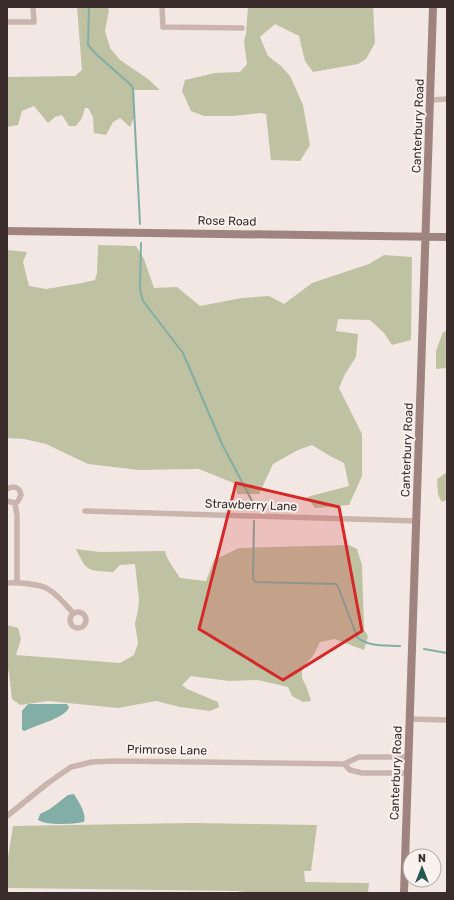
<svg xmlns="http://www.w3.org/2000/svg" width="454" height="900" viewBox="0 0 454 900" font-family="Rubik,sans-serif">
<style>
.green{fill:#bec1a2}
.water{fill:#82aea5}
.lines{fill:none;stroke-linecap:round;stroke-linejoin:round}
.stream{stroke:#82aea5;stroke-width:2}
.street{stroke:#cab4ae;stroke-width:5.5}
.secondary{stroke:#9e837f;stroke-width:8}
.marked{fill:#d62828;fill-opacity:0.2;stroke:#d62828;stroke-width:3;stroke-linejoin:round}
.labels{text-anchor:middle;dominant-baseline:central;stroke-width:4;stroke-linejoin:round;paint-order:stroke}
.street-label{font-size:12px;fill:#3a2d2c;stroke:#faf2ee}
</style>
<rect width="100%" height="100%" fill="#f2e7e2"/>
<path class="green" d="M77,7h30l2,3 -4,21 5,17 10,12 28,19 12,11h-26l1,26 -5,11 -10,-9 -7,4 -7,13 -12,-2 -1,-16 -5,-9h-3l-3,10 -6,8h-7l-7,-11 -7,2 -7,6 -14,-17 -12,5 -4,14 -11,2v-50l68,-1 7,-6z
M248,7h125l2,36 -9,16 -8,5 -45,8 -8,-11 -6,-25 -24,-12 -15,13 8,19 13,10 9,10 13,29 7,40 -10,16 -29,-1 -5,-46 -6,-1 -27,3h-29l-13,-5 -9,-20 3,-11 30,-7 25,-1 7,-8 -3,-23 2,-7z
M98,245l38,1 8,13 10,29 23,-1 23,19 42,-8 27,-2 15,8 28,-21 57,-19 15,-9 28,2 -1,83 -19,5 -8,-12 -14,-13 -32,-1 -2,12 22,3 -2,23 -11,17 -6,14 23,46v42l-13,29 -34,3 -8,-11 42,-11 -5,-23 -14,-7 -18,-11 -14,5 -25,14 -14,30h-22l-1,-10 -37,-15 -60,1 -51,-6 -42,-20 -22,-5 -17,-1v-188l20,2 -4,10 6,24 17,3 36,-6 13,-3 2,-7z
M447,331v36l-1,1 -10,1v-18l7,-19z
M447,472v28l-5,2 -4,-7 -1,-16z
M349,545l8,4 5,16 2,65 4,6 -4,14 -29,-11 -15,3 -7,14 -11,12v10l5,10 4,13 -8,1 -11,-6 -4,-9 -30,-7 -29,1 -38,-5 -9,9 5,4 31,13 1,5 -9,4 -30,-4 -24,-6 -38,7 -70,-7 -28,4 -8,-6 -3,-26 -2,-7v-41l11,3 3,11 -5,16 104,8 14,-8 4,-12 -3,-19 3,-14 1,-10 -4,-36 -15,1 -7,7c-25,-2 -26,1 -37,-23l24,3 65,-1c2,10 10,18 15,27l26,3 8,-21 25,-12z
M192,823l125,2 -6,46h-7l1,11 64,1 -1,10h-119l-11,-2 -230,-3 -1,-24 6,-38z"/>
<path class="water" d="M28,704h39l2,3c-3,11 -34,18 -44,24l-3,-1v-19z
M74,794c4,7 13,19 10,28 -10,2 -37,4 -46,-2l2,-6 10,-5 18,-14z"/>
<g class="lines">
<path class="stream" d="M89,7l-1,38 9,10 34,30 2,4 7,135
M141,243l-1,47 3,11 40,52 39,91 30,57 2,9
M254,521l-1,57 2,4 81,2 3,5 18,48c10,10 29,8 43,9
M424,649l23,4"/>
<path class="street" d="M162,7l1,20 79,1
M7,22h27l-1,-15
M430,100l17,-1
M7,489c6,-4 13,-2 14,6l-3,6 -3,2 -8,-2
M15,503l2,12v67
M85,511l332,10
M7,583c10,-1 33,1 41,6 10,6 17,15 25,24
M70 620a8 8 0 1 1 16 0a8 8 0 1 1-16 0Z
M410,719l37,1
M344,764l6,6 12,3h46
M7,816l41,-33 23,-16 21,-5 23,-1 229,3 15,-7h49"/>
<path class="secondary" d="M7,231l440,6
M404,893l29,-886"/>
</g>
<path class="marked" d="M236,483l103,24 23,124 -79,49 -84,-51z"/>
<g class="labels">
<g class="street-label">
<text transform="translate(418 126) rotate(-88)">Canterbury Road</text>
<text transform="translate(227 221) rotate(1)">Rose Road</text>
<text transform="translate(407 450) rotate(-88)">Canterbury Road</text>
<text transform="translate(251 505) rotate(2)">Strawberry Lane</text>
<text transform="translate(167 750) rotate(1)">Primrose Lane</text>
<text transform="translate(396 773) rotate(-88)">Canterbury Road</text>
</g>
</g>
<rect width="454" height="900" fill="none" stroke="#3a2d2c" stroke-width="16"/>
<g transform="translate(422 868)"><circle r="19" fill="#faf2ee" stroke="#ada3a0"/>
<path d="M0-3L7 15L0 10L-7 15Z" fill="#235950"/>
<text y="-6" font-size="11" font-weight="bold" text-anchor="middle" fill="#3a2d2c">N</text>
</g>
</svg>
